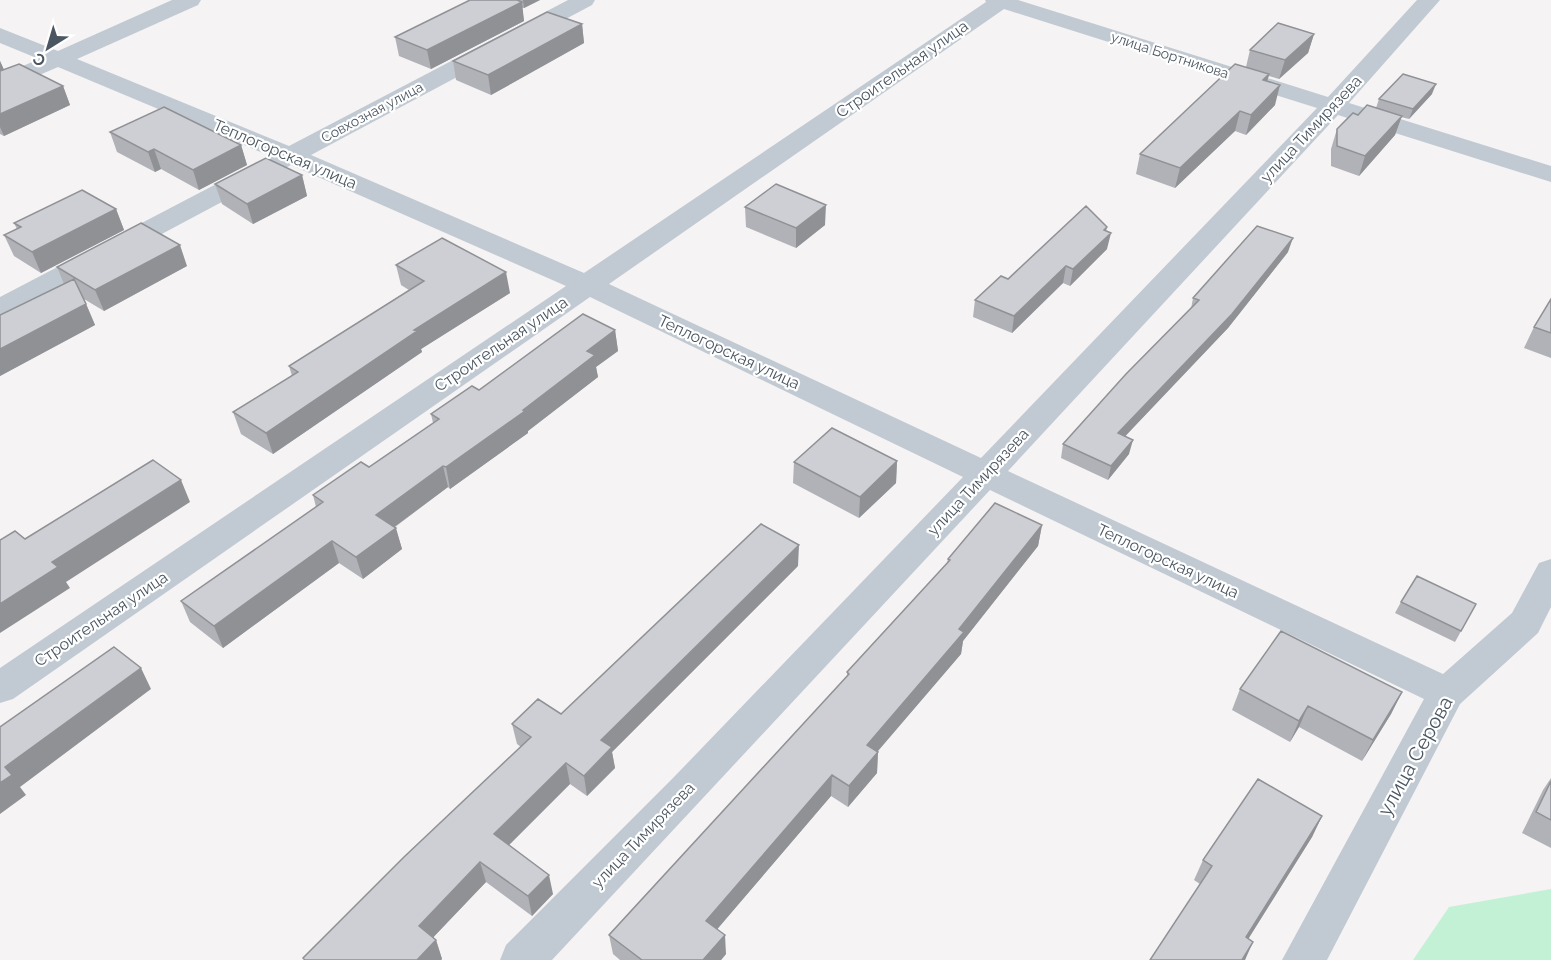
<svg xmlns="http://www.w3.org/2000/svg" width="1551" height="960" viewBox="0 0 1551 960" font-family="Raleway,sans-serif">
<style>
.green{fill:#c3f1d5}
.lines{fill:none;stroke-linecap:round;stroke-linejoin:round}
.minor{fill:#c1cad2;fill-rule:evenodd}
.wall{fill:#b0b2b7}
.shaded-wall{fill:#909195}
.building{fill:#cdcfd5;stroke:#909195;stroke-width:1.5}
.labels{text-anchor:middle;dominant-baseline:central;stroke-width:4.5;stroke-linejoin:round;paint-order:stroke}
.far-street-label{font-size:14px;fill:#4a5661;stroke:#fff}
.street-label{font-size:16px;fill:#4a5661;stroke:#fff}
.near-street-label{font-size:20px;fill:#4a5661;stroke:#fff}
</style>
<rect width="100%" height="100%" fill="#f5f3f3"/>
<path class="green" d="M1551,889v71h-138l36,-53z"/>
<g class="lines">
<path class="minor" d="M172,0h29l-3,5 -121,54 212,87 279,-146h27l-3,5 -281,150 273,118 402,-271 -1,-2h33l310,97 89,-97h23l-91,103 202,63v16l-213,-67 -330,356 435,203 69,-61 27,-50 12,-4v48l-13,26 -78,71 -133,256h-45l142,-261 -434,-209 -438,470h-52l6,-15 168,-168 289,-300 -373,-180 -577,402 -13,4v-35l566,-382 -275,-121 -281,150 -10,3v-21l270,-141 -212,-89 -58,25v-16l39,-17 -39,-16v-15l58,23zM1004,9l313,99 -336,350 -372,-174z"/>
</g>
<path class="wall" d="M470,0h70l-16,8h-2l2,13 -93,48 -32,-13 -4,-19z
M582,24l2,19 -93,52 -35,-15 -3,-19z
M1314,34l-6,19 -29,26 -10,-3 -2,5 8,24 -29,30 -11,-4 -60,57 -39,-14 4,-20 106,-87 4,-17z
M0,61l4,9 59,16 7,19 -66,31 -4,-2z
M1432,94l-23,25 -8,-2 -6,18 -36,41 -28,-10v-17l6,-20 21,-14 18,-7 3,-9z
M110,132l131,13 6,20 -48,25 -38,-21 -6,3 -38,-20z
M302,175l5,21 -54,28 -31,-20 -7,-20z
M745,207l80,18 -29,23 -50,-21z
M116,209l8,21 -83,43 -27,-17 -10,-21 13,-6 -3,-6z
M1106,231l1,18 -37,37 -7,-3 -51,50 -39,-16 2,-17 33,-21z
M1288,252l-60,76 -103,108 4,18 -21,26 -47,-22 2,-14 128,-135 2,-11z
M396,265l114,28 -89,56 1,3 -149,102 -32,-20 -8,-22 59,-36 -3,-10 120,-76 -8,-5z
M187,266l-83,45 -20,-12 11,26 -95,51v-61l64,-31 -7,-17z
M1551,299v59l-27,-10 10,-21z
M615,330l3,21 -22,16 2,10 -70,54v2l-78,56 -2,-2 -53,40 7,22 -39,30 -24,-16 -116,85 -33,-26 -9,-21 135,-94 -3,-12 56,-28 64,-44 -2,-9 48,-24z
M897,461l-1,22 -37,35 -66,-35 1,-21z
M1042,525l-4,21 -75,95 -2,13 -83,97 -1,22 -29,34 -17,-11 -114,133 9,25 -5,6h-101l-7,-6 -4,-19 238,-258v-5l100,-109 1,-4z
M798,566l-186,186 3,16 -28,28 -17,-12 -61,61 44,49 -21,22 -46,-34 -53,55 3,3 6,19 -1,1h-137l-1,-2 218,-211 -4,-3 -5,-20 49,-10z
M1401,602l75,2 -21,38 -60,-29z
M1240,689l162,3 -11,22 -29,47 -63,-34 -9,15 -58,-32z
M1551,778v70l-29,-15 21,-43z
M1322,816l-10,21 -64,102 -3,21 -45,-76 -6,-4 9,-20z"/>
<path class="shaded-wall" d="M523,0h17l-16,8z
M522,2l2,19 -93,48 -4,-19z
M582,24l2,19 -93,52 -3,-20z
M1314,34l-6,19 -29,26 6,-19z
M0,61l5,11 -5,3z
M1269,74l-5,20 -1,-14z
M1436,84l-4,10 -23,25 4,-10z
M1280,85l-5,20 -29,30 5,-20z
M63,86l7,19 -66,31 -4,-9v-13z
M1240,111l-5,20 -60,57 5,-20z
M1402,116l-7,19 -36,41 6,-20z
M241,145l6,20 -48,25 -6,-20z
M154,149l7,20 -6,3 -7,-20z
M302,175l5,21 -54,28 -6,-20z
M826,205l-1,20 -29,23v-20z
M116,209l8,21 -83,43 -9,-21z
M1107,227l-3,12 7,-6 -4,16 -37,37 3,-17z
M1293,238l-5,14 -60,76 -113,119 3,-14z
M180,245l7,21 -83,45 -9,-21z
M1066,266l-3,17 -51,50 2,-17z
M506,272l4,21 -89,56 1,3 -149,102 -7,-21 148,-103z
M86,304l9,21 -95,51v-27z
M615,330l3,21 -22,16 2,10 -70,54v2l-78,56 -4,-22 77,-57 64,-59z
M1133,440l-4,14 -21,26 3,-14z
M897,461l-1,22 -37,35 1,-21z
M443,466l5,21 -66,49 -6,-21z
M181,480l9,22 -124,80 4,6 -70,45v-29l52,-42z
M1042,525l-4,21 -75,95 -2,13 -96,112 2,-21z
M396,528l6,21 -39,30 -7,-22z
M332,541l7,22 -116,85 -9,-22z
M799,545l-1,21 -186,186 3,16 -28,28 -3,-20 17,-36z
M141,668l10,21 -131,98 6,8 -26,19v-31l5,-16z
M1402,692l-11,22 -29,47 11,-21z
M1308,706l-9,21 -9,15 9,-21z
M878,752l-1,21 -29,34 1,-21z
M566,763l4,21 -70,70 -6,-20z
M832,775l-1,21 -123,144 -2,-19z
M1322,816l-10,21 -75,120 9,-20z
M480,862l6,20 -60,63 -7,-19z
M549,875l4,19 -21,22 -4,-20z
M725,935l1,19 -5,6h-18z
M436,940l6,19 -1,1h-24z
M1253,942l-8,18h-3z"/>
<path class="building" d="M470,0h47l5,2 -95,48 -32,-13z
M547,12l35,12 -94,51 -35,-14z
M1278,23l36,11 -29,26 -35,-10z
M19,64l44,22 -63,28v-43z
M1235,64l34,10 -6,6 17,5 -29,30 -11,-4 -60,57 -40,-14z
M1403,74l33,10 -23,25 -34,-10z
M1367,105l35,11 -37,40 -28,-10v-17l16,-16 5,2z
M164,107l77,38 -48,25 -39,-21 -6,3 -38,-20z
M266,158l36,17 -55,29 -32,-20z
M776,184l50,21 -30,23 -51,-21z
M82,190l34,19 -84,43 -28,-17 17,-8 -7,-4z
M1086,206l21,21 -3,3 7,3 -38,36 -7,-3 -52,50 -39,-16 26,-24 7,3z
M141,223l39,22 -85,45 -38,-23z
M1257,226l36,12 -61,76 -114,119 15,7 -22,26 -48,-22 63,-70 73,-74 -6,-2z
M442,238l64,34 -92,58 3,1 -151,102 -33,-21 65,-40 -9,-6 135,-85 -28,-16z
M74,279l12,25 -86,45v-34z
M1551,299v34l-17,-6z
M583,314l32,16 -28,21 8,4 -72,55 2,1 -79,56 -3,-1 -67,49 20,13 -40,29 -24,-16 -118,85 -33,-25 142,-99 -10,-7 48,-33 8,5 70,-48 -8,-5 41,-28 7,4z
M832,428l65,33 -37,36 -66,-35z
M153,460l28,20 -129,82 6,5 -58,37v-64l15,-9 10,8z
M995,503l47,22 -83,104 5,3 -97,113 11,7 -29,34 -17,-11 -126,146 19,14 -22,25h-61l-33,-25 240,-261 -2,-2 103,-112 -2,-1z
M761,524l38,21 -198,195 11,7 -28,29 -18,-13 -72,71 55,41 -21,21 -48,-34 -61,64 17,14 -19,20h-112l-2,-2 101,-101 127,-120 -19,-13 26,-25 23,15z
M1417,576l59,28 -15,27 -60,-29z
M1281,631l121,61 -29,48 -65,-34 -9,15 -59,-32z
M114,647l27,21 -136,99 7,8 -12,8v-56z
M1258,779l64,37 -76,121 7,5 -11,18h-92l62,-94 -9,-6z
M1551,781v39l-15,-8z"/>
<g class="labels">
<g class="far-street-label">
<text transform="translate(1170 55) rotate(18)">улица Бортникова</text>
<text transform="translate(372 112) rotate(-28)">Совхозная улица</text>
</g>
<g class="street-label">
<text transform="translate(902 69) rotate(-35)">Строительная улица</text>
<text transform="translate(1311 129) rotate(-47)">улица Тимирязева</text>
<text transform="translate(285 154) rotate(23)">Теплогорская улица</text>
<text transform="translate(501 344) rotate(-34)">Строительная улица</text>
<text transform="translate(729 352) rotate(25)">Теплогорская улица</text>
<text transform="translate(978 482) rotate(-47)">улица Тимирязева</text>
<text transform="translate(1168 561) rotate(25)">Теплогорская улица</text>
<text transform="translate(101 619) rotate(-34)">Строительная улица</text>
<text transform="translate(643 835) rotate(-46)">улица Тимирязева</text>
</g>
<g class="near-street-label">
<text transform="translate(1415 756) rotate(-61)">улица Серова</text>
</g>
</g>
<g transform="translate(48 48) rotate(217)" stroke="#ffffff" stroke-width="4.5" paint-order="stroke">
<path d="M0-4.5L10 22L0 15L-10 22Z" fill="#4a5661"/>
<text y="-9" font-size="16" font-weight="bold" text-anchor="middle" fill="#4a5661">С</text>
</g>
</svg>
